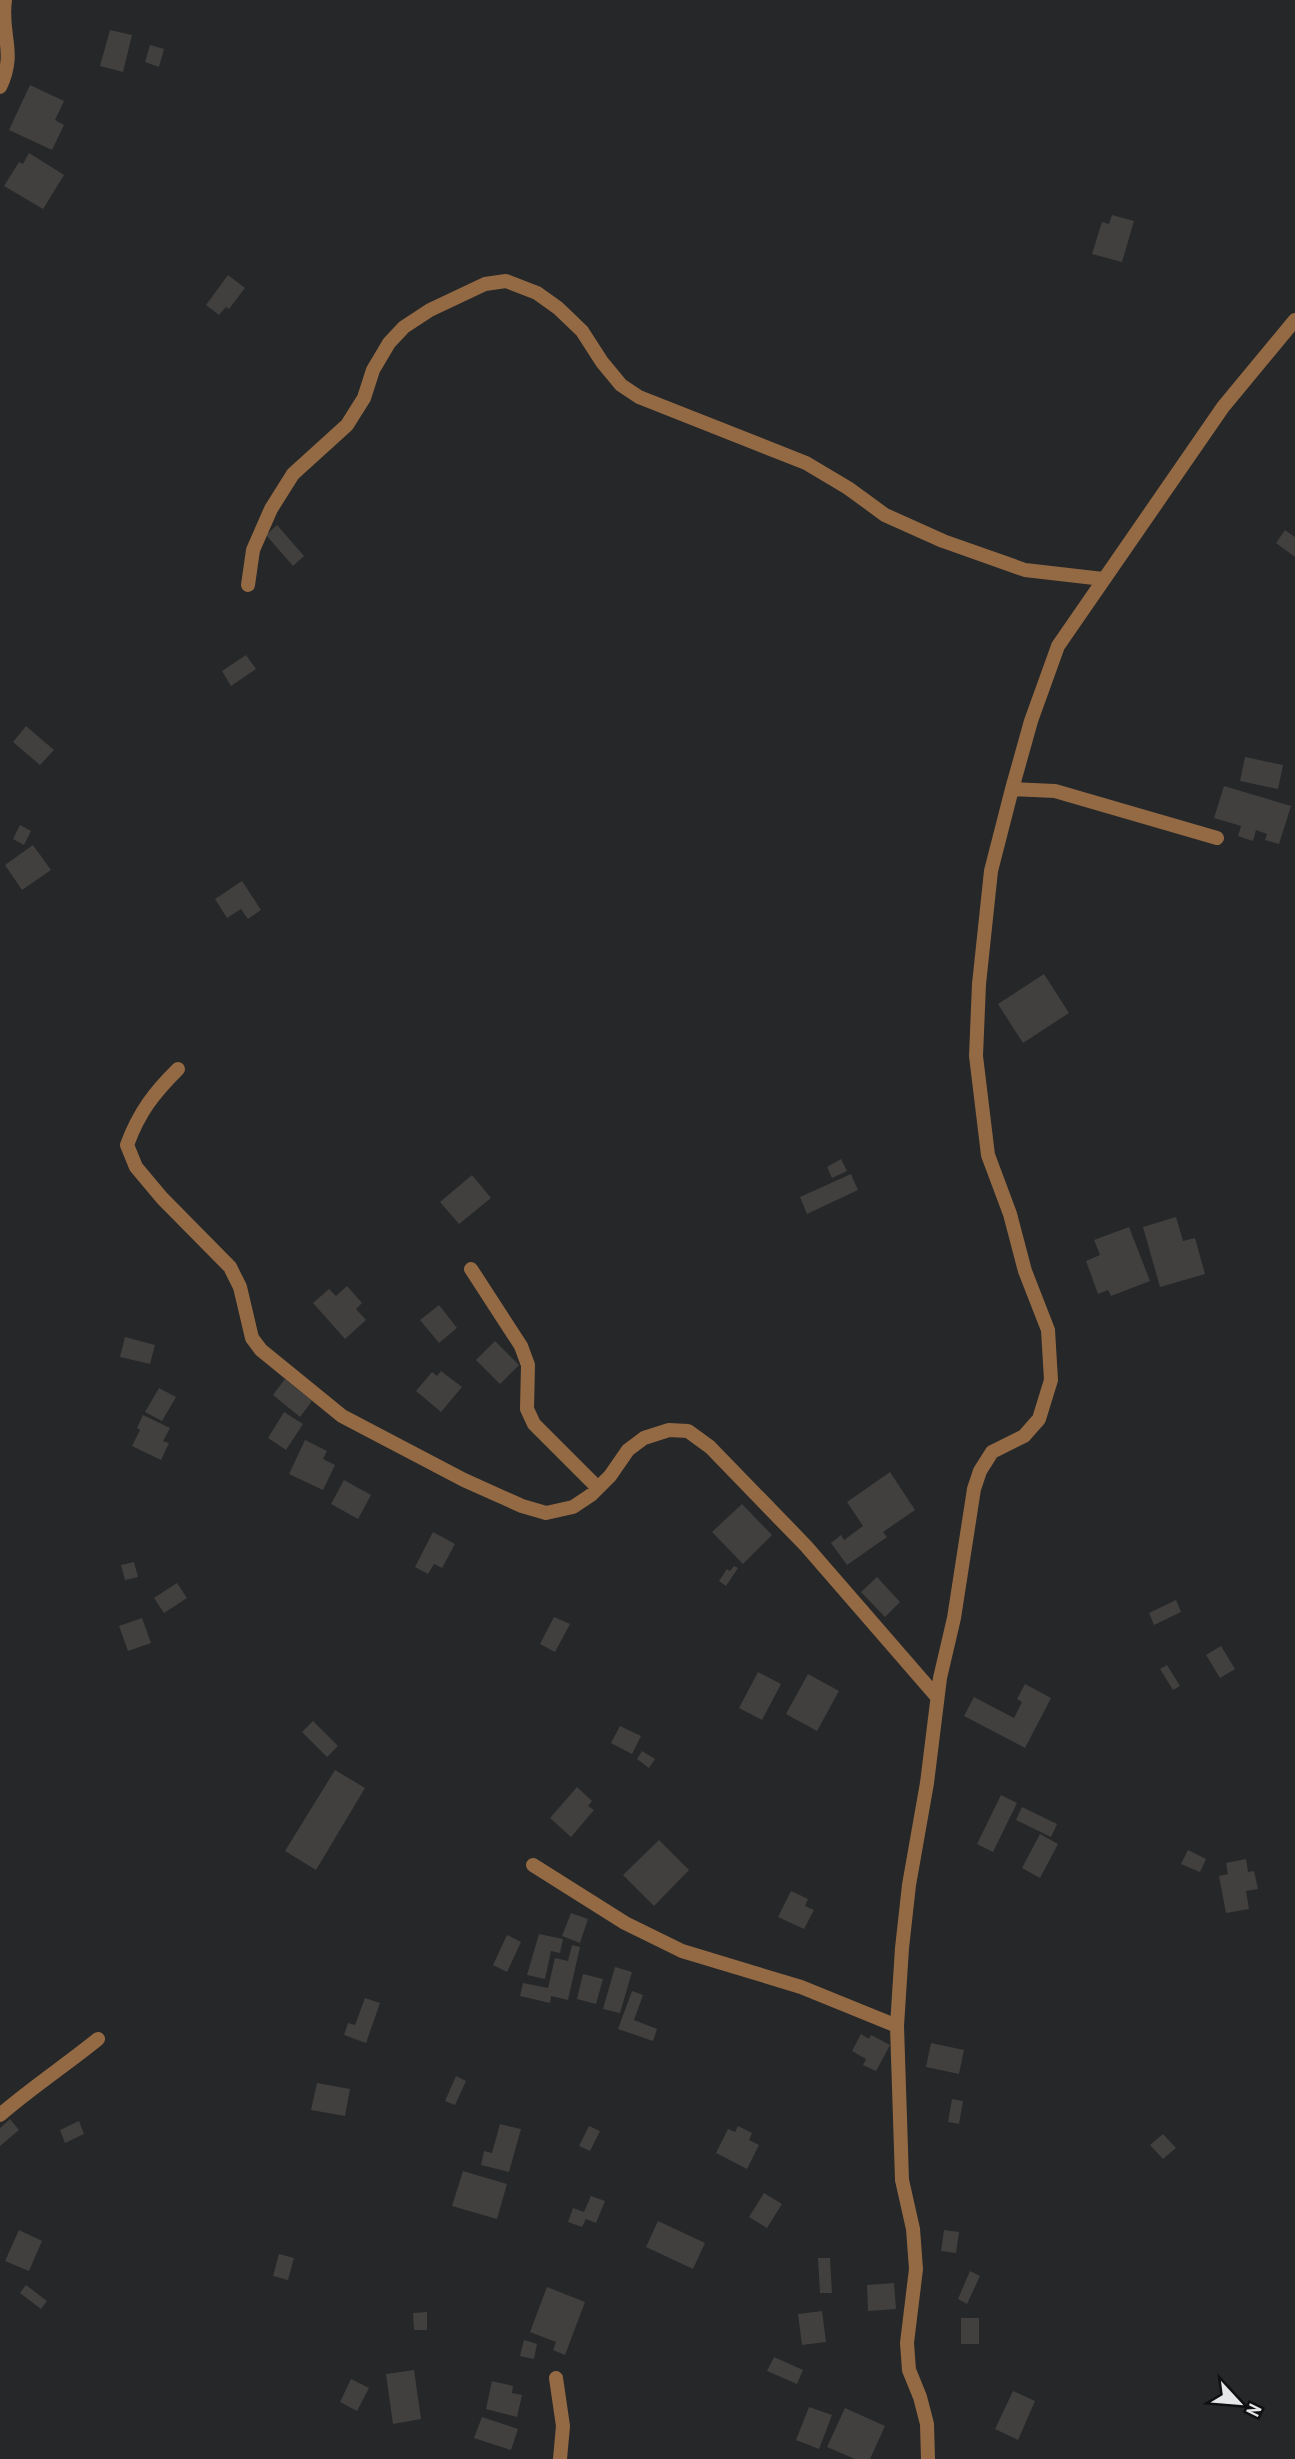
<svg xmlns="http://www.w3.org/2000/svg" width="1295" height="2459" viewBox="0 0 1295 2459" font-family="'Archivo Narrow',sans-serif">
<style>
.building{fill:#41403e}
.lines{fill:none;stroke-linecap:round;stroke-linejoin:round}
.minor{stroke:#946a44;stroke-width:14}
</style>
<rect width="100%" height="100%" fill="#252729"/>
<path class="building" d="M110,30l22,5 -9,37 -23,-6z
M150,45l14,4 -5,18 -14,-5z
M30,85l34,16 -9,19 9,5 -12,25 -43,-20z
M29,153l35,22 -21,34 -39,-23 15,-24 4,2z
M1112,215l22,6 -12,41 -30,-8 10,-32 7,2z
M228,275l17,13 -16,21 -3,-2 -7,8 -13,-10z
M277,525l27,31 -11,10 -27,-31z
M1285,530l10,7v20l-19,-14z
M246,655l10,14 -25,17 -9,-15z
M26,726l28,24 -14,15 -27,-23z
M1245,757l38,8 -5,24 -38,-8z
M1224,786l67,20 -12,38 -14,-4 2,-6 -11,-4 -3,11 -15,-5 3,-10 -27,-8z
M20,825l11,6 -7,14 -11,-6z
M33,845l18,25 -29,20 -17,-25z
M242,881l19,29 -13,9 -7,-10 -14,9 -12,-19z
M1044,974l25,39 -46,30 -25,-39z
M841,1159l6,12 -15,7 -5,-11z
M851,1174l7,16 -51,24 -7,-17z
M472,1175l19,23 -32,26 -19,-22z
M1176,1217l7,24 12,-3 10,36 -45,13 -17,-60z
M1129,1227l21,54 -39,15 -3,-6 -10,4 -12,-33 14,-6 -6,-15z
M347,1286l15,17 -6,6 10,11 -21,19 -32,-36 16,-14 7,7z
M439,1305l18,23 -18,15 -19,-23z
M125,1337l30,8 -5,19 -30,-7z
M495,1341l24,24 -19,19 -24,-24z
M441,1371l21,16 -21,25 -25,-21 16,-19 5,4z
M285,1379l27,22 -12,16 -27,-22z
M159,1388l17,9 -14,24 -17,-9z
M284,1412l19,12 -17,26 -18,-12z
M143,1415l27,13 -7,13 6,2 -8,17 -29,-14 8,-16 -3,-2z
M305,1440l22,11 -4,8 12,6 -12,25 -34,-16z
M890,1472l25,38 -32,22 4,5 -40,28 -16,-22 10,-8 3,5 19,-14 -16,-24z
M344,1480l27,15 -13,24 -27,-15z
M742,1504l30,31 -29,29 -31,-32z
M433,1532l22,12 -13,24 -8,-4 -6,10 -13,-7z
M134,1562l4,15 -13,3 -4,-15z
M734,1566l4,2 -12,18 -7,-5 8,-12 3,2z
M877,1577l23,25 -15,15 -24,-25z
M177,1583l10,15 -23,15 -10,-15z
M1176,1600l5,12 -27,13 -5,-12z
M554,1617l16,7 -15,28 -15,-8z
M142,1618l9,25 -23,8 -9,-25z
M1221,1646l14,23 -15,9 -14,-23z
M1167,1665l13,21 -7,4 -13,-21z
M758,1672l23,12 -19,36 -23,-12z
M808,1674l31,17 -22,40 -31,-17z
M1025,1684l26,14 -26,50 -61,-32 10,-19 40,21 8,-16 -5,-3z
M313,1721l25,25 -11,11 -25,-25z
M620,1726l21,10 -9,18 -21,-11z
M642,1751l13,8 -6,9 -12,-9z
M335,1770l30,18 -49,82 -31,-19z
M577,1787l15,14 -4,5 6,4 -23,27 -21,-19z
M1001,1795l16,8 -24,49 -16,-8z
M1022,1807l35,17 -6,13 -35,-17z
M1040,1834l18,10 -18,34 -18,-10z
M659,1840l30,30 -35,36 -31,-31z
M1188,1850l18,9 -6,13 -19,-8z
M1246,1859l2,13 6,-1 4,18 -12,2 3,18 -23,4 -7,-37 9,-2 -2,-11z
M791,1891l17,8 -3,7 9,4 -10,19 -26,-12z
M571,1913l17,6 -8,24 -18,-7z
M539,1934l24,5 -3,14 -9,-2 -6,28 -18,-4z
M507,1935l14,7 -14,30 -14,-7z
M572,1945l8,2 -12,53 -17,-4 -1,7 -30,-7 3,-13 25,5 7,-30 13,3z
M615,1967l17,5 -12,41 -17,-4z
M583,1974l20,5 -7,25 -19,-5z
M632,1991l11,4 -9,25 23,9 -4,12 -35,-12z
M365,1998l15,5 -14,40 -22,-8 4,-12 7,2z
M861,2034l8,5 2,-4 19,10 -14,26 -13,-6 3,-6 -14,-8z
M931,2043l33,7 -5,24 -33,-7z
M456,2076l10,5 -11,24 -10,-4z
M317,2083l33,6 -5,27 -34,-6z
M952,2099l11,2 -4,23 -11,-2z
M10,2119l9,11 -19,16v-18z
M79,2121l5,13 -19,9 -5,-13z
M500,2124l21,5 -12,43 -28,-7 3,-14 8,2z
M589,2126l11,5 -10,20 -11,-5z
M738,2126l14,7 -3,7 10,5 -12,24 -31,-16 12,-24 7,3z
M1163,2134l13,14 -13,11 -13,-14z
M463,2171l44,13 -10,35 -45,-13z
M764,2193l18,11 -15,24 -18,-11z
M591,2196l14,5 -9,22 -10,-4 -4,8 -14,-5 5,-14 11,4z
M658,2221l47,22 -12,26 -47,-22z
M19,2230l23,11 -13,30 -24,-10z
M944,2230l15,2 -3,21 -15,-2z
M279,2254l15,4 -6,22 -15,-4z
M818,2258h12l2,35h-12z
M970,2271l10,5 -13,28 -9,-5z
M894,2283l2,26 -28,2 -1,-26z
M26,2285l21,16 -6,8 -21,-16z
M547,2287l38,15 -20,53 -12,-5 3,-8 -26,-10z
M822,2311l4,31 -24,3 -4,-31z
M427,2312v18h-13l-1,-17z
M961,2318h18v26h-18z
M524,2340l13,4 -3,15 -14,-3z
M774,2357l29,13 -6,14 -30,-13z
M414,2370l7,49 -28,5 -7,-50z
M351,2379l18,9 -12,23 -17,-9z
M492,2381l21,5 -1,7 10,2 -5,22 -31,-8z
M1013,2391l22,10 -17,39 -23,-11z
M809,2407l23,8 -13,34 -23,-9z
M845,2408l40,18 -15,33h-15l-28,-12z
M482,2417l36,12 -7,21 -37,-12z"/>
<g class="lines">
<path class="minor" d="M0,87c17,-35 0,-52 5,-87
M248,585l5,-35 18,-41 22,-35 54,-49 17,-27 9,-28 16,-27 15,-16 26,-17 55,-26 21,-3 31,12 21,15 24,23 20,31 19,23 18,12 167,66 42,25 37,27 58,26 82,29 78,9
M1012,789l43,2 162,47
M178,1069c-24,24 -39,43 -51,76l9,22 26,31 68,69 10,20 12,51 9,12 81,66 122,64 58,26 24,7 27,-6 18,-12 19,-19 18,-26 16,-12 25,-8 19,1 22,16 96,99 131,151
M471,1269l50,77 7,19 -1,44 7,15 64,64
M533,1865l92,58 57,28 119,36 96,39
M0,2115c31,-27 66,-50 98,-76
M556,2378l7,48 -3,33
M928,2459l-1,-35 -7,-27 -11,-27 -2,-27 9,-74 -3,-40 -11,-49 -5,-154 5,-78 7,-63 18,-102 13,-105 14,-60 20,-129 6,-18 12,-19 32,-16 15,-17 12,-39 -3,-50 -23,-59 -15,-57 -22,-59 -12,-99 3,-72 12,-113 21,-82 19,-68 27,-75 165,-239 72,-87"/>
</g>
<g transform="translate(1239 2403) rotate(116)" stroke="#0f1011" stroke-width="5" paint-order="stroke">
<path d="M0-5L12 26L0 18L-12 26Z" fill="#e6e7e8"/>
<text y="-10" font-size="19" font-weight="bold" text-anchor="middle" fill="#e6e7e8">N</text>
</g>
</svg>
